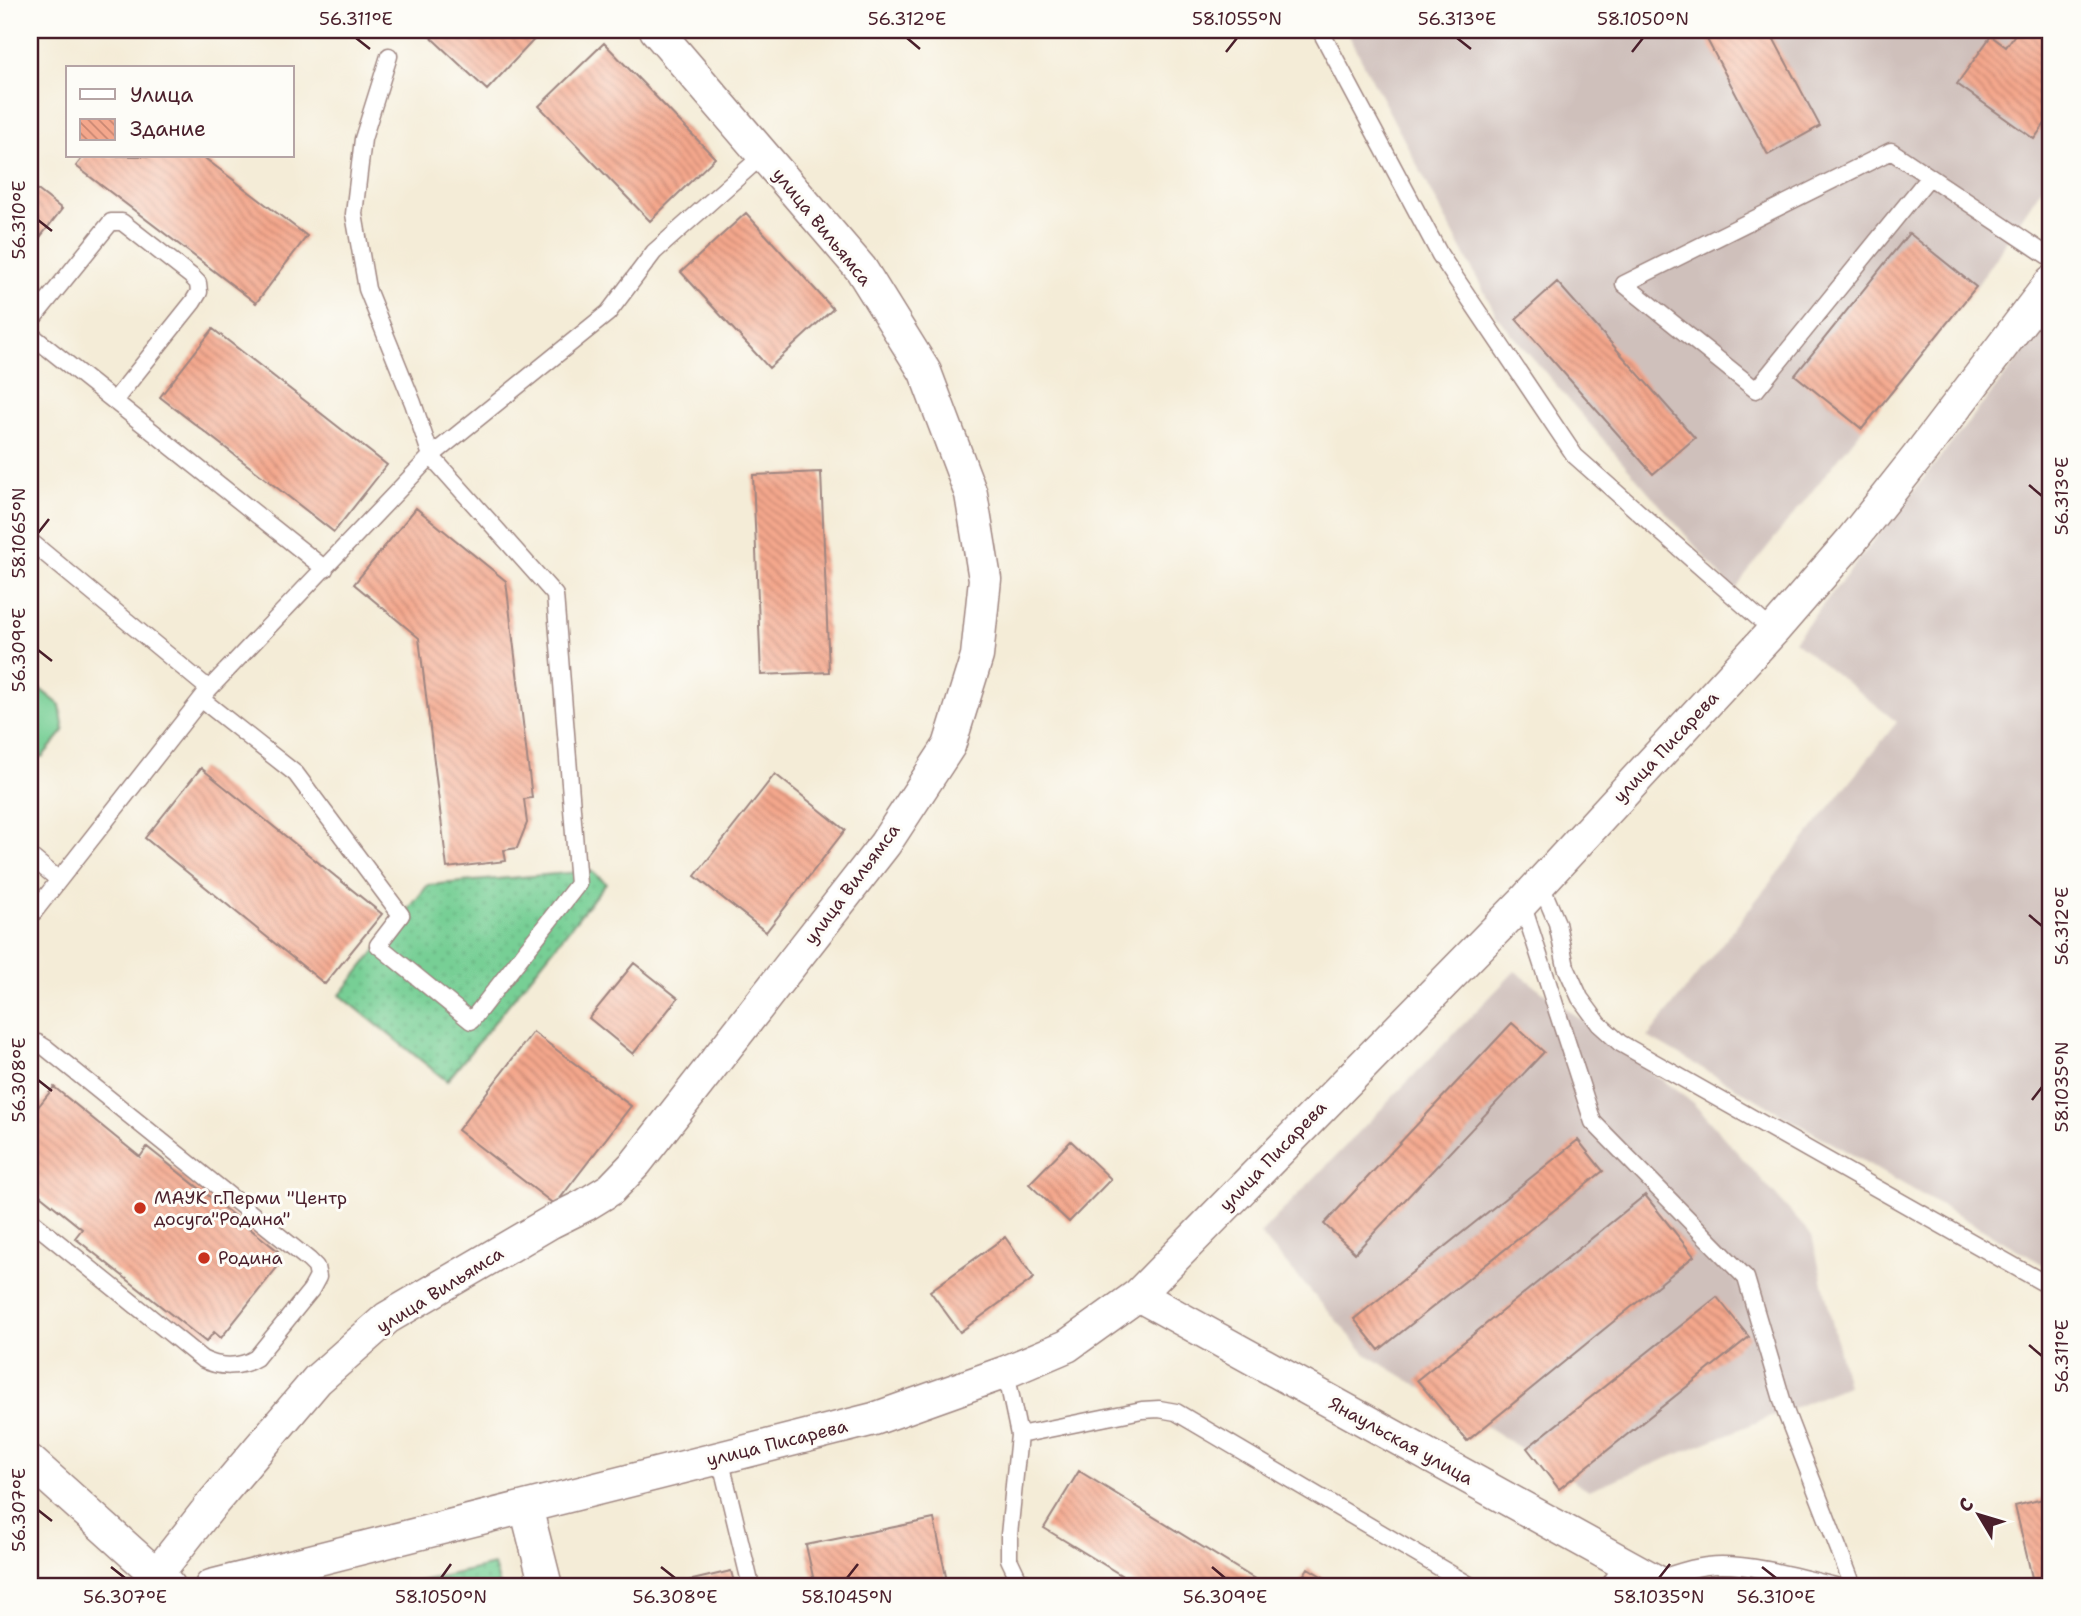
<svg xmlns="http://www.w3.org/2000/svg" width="2081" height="1616" viewBox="0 0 2081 1616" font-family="'Shantell Sans',sans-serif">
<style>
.industrial{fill:#cfc0bb}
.grass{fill:url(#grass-dots);stroke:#607760;stroke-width:2}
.pitch{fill:#77cf95;stroke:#607760;stroke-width:2}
.building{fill:url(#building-back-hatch)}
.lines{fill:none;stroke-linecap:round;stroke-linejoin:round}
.service-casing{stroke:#9f8681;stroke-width:19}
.minor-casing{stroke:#9f8681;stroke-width:35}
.service{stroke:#fff;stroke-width:16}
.minor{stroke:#fff;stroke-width:32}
.ticks{fill:none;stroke:#4a1f2b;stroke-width:2.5}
.poi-dot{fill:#c8321e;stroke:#fdfcf7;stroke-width:2.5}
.labels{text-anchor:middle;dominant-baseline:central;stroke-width:6;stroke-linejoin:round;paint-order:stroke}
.street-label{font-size:18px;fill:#4a1f2b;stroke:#fdfcf7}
.poi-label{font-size:18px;fill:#4a1f2b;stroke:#fdfcf7;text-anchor:start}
.neatline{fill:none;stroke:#4a1f2b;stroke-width:2.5}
.ticks-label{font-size:18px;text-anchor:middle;fill:#4a1f2b}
</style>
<defs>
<pattern id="grass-dots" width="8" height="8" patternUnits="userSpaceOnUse" patternTransform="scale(1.75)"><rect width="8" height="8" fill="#77cf95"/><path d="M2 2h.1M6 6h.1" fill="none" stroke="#68b181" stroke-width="1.8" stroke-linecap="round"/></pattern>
<pattern id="building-back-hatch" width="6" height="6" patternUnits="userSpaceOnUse" patternTransform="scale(1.75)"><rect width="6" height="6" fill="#f4a78c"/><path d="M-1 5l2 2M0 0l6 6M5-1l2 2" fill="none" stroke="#c88773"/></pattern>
</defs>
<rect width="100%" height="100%" fill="#fdfcf7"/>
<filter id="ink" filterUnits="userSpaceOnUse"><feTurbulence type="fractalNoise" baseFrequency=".0143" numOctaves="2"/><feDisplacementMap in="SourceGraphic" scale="14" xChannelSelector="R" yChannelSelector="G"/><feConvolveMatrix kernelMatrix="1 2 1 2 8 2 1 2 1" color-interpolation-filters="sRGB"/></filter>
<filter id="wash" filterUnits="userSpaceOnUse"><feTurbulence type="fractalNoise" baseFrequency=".00686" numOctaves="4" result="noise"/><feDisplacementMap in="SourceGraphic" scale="28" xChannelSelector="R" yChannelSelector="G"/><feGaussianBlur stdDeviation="1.57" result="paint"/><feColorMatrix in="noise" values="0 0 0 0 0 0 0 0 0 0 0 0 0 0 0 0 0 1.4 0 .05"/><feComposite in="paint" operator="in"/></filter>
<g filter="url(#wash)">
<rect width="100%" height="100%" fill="#f4ecd7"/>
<path class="industrial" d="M1346,30h705v144l-75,113 -231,288 -10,17 -237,-274z
M2051,318v951l-403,-232 249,-315 -103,-81z
M1515,971l178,132 119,133 35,150 -258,104 -223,-136 -106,-120z"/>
<path class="grass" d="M591,871l15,12 -159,198 -107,-86 88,-110z
M494,1565l6,21h-101z"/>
<path class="pitch" d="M30,681l30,24 4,26 -22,26h-12z"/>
<g id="blocks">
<path class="building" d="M423,30h120l-56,60z
M1702,30h67l51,96 -52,29z
M2018,30h33v85l-17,24 -77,-55 34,-48 15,11z
M604,43l111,115 -65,63 -111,-115z
M84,156h118l105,80 -51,67 -180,-137z
M30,184l32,25 -32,41z
M746,213l87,96 -64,59 -88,-96z
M1909,233l67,54 -114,142 -67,-54z
M1557,282l138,156 -42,36 -137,-155z
M213,329l174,136 -53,67 -174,-135z
M821,472l8,200 -68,3 -8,-200z
M416,508l90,73 26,217 -8,1 3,24 -10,25 -13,2 2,11 -59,7 -28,-230 -65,-54z
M201,768l181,146 -57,70 -180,-146z
M775,774l70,56 -79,102 -71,-56z
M634,963l44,35 -45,56 -44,-36z
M1512,1023l32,29 -189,201 -31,-29z
M533,1032l98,74 -76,99 -97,-75z
M54,1087l86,70 7,-10 131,104 -6,8 7,6 -58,73 -7,-6 -8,10 -131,-104 7,-9 -52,-42v-70z
M1578,1140l25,31 -224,179 -25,-31z
M1071,1141l40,38 -42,43 -40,-38z
M1645,1195l49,61 -227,185 -50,-61z
M1005,1237l29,41 -74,54 -30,-41z
M1717,1297l32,40 -190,152 -32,-41z
M1079,1471l187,115h-127l-95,-58z
M2051,1497v89h-17l-19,-80z
M934,1519l14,67h-133l-9,-41z
M1308,1568l30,18h-41z
M731,1571l4,15h-56l5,-4z"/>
</g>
</g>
<g filter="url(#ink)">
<use href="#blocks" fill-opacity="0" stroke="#9f8681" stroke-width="2"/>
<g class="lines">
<g class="service-casing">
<path id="service" d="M1320,30l120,225 135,201 198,175
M1929,177l-173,213 -132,-106 267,-133 160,107
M30,322l81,-100h11l9,7 60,47 7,7 1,9 -6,10 -79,99
M30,334l295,235
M30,541l179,148
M201,699l95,75 105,141 -23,30 93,76 107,-137 -23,-289 -124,-139 177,-143 46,-61 109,-97
M30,856l29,24
M1540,883l17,40 9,44 14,31 19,26 21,19 431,244
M1522,903l71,219 153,156 40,135 67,173
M30,917l179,-228 222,-233 -18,-53 -46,-114 -13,-75 9,-75 26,-83
M30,1044l8,-1 8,5 263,212 7,7 2,10 -7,13 -55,68c-16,10 -37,10 -54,1l-172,-139
M1006,1372l13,63 -10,100v24l9,19 11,8
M1019,1435l123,-25 17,-1 17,3 295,174
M720,1458l31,128
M1654,1580c18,-5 35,-12 53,-14 35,-5 93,11 128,20
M1609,1586l14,-22"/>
</g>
<g class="minor-casing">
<path id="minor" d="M1138,1295l527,291
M30,1461l139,125
M526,1507l20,79
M157,1574l55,-70 105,-124 70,-62 164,-96 34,-17 26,-16 25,-26 249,-319 64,-98 28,-90 8,-77 -14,-85 -46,-122 -64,-103 -205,-239
M211,1586l663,-167 132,-47 61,-26 71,-51 384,-392 251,-272 78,-90 72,-91 128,-168"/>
</g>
<use href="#service" class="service"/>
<use href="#minor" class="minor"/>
</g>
</g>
<path class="ticks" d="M356,38l14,11M907,38l13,11M1457,38l14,11M1226,52l11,-14M1632,52l11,-14M38,220l14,11M2029,485l13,11M38,533l11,-14M38,650l14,11M2029,915l13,11M38,1080l14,11M2032,1100l10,-13M2029,1345l13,11M38,1510l14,11M111,1567l14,11M661,1567l14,11M1212,1567l13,11M1762,1567l14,11M441,1578l10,-14M847,1578l11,-14M1659,1578l11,-14"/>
<g class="poi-dot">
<circle cx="140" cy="1208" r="7"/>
<circle cx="204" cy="1258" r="7"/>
</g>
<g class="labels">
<g class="street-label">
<text transform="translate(822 227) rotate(51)">улица Вильямса</text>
<text transform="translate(1666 747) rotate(-47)">улица Писарева</text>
<text transform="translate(852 884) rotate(-53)">улица Вильямса</text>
<text transform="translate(1273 1156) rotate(-46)">улица Писарева</text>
<text transform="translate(440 1290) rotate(-32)">улица Вильямса</text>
<text transform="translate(1401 1441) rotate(29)">Янаульская улица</text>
<text transform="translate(777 1443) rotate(-14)">улица Писарева</text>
</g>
<g class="poi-label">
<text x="154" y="1198">МАУК г.Перми "Центр<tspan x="154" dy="21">досуга"Родина"</tspan></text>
<text x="218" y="1258">Родина</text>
</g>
</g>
<rect width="2081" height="1616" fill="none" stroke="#fdfcf7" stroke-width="77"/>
<rect x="66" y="66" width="228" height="91" fill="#fdfcf7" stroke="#b5a4a5" stroke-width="2"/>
<rect x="80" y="89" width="35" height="10" fill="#ffffff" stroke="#b5a4a5" stroke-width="2"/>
<text x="130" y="102" font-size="21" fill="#4a1f2b">Улица</text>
<rect x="80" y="119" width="35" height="21" fill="url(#building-back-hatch)" stroke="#b5a4a5" stroke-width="2"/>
<text x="130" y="136" font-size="21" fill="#4a1f2b">Здание</text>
<g transform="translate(1979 1515) rotate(308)" stroke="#fdfcf7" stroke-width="5" paint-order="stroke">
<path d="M0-5L12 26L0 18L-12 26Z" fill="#4a1f2b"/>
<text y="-10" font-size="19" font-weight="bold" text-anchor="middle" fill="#4a1f2b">С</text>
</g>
<rect x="38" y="38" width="2004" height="1540" class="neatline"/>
<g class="ticks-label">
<text x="356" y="25">56.311°E</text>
<text x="907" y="25">56.312°E</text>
<text x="1237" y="25">58.1055°N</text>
<text x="1457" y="25">56.313°E</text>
<text x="1643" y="25">58.1050°N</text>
<text transform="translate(19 220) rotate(-90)" y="6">56.310°E</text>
<text transform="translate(2062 496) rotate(-90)" y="6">56.313°E</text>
<text transform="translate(19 533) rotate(-90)" y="6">58.1065°N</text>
<text transform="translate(19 650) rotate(-90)" y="6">56.309°E</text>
<text transform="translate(2062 926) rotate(-90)" y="6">56.312°E</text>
<text transform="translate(19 1080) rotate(-90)" y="6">56.308°E</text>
<text transform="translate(2062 1087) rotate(-90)" y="6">58.1035°N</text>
<text transform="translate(2062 1356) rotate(-90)" y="6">56.311°E</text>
<text transform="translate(19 1510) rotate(-90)" y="6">56.307°E</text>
<text x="125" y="1603">56.307°E</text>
<text x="441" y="1603">58.1050°N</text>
<text x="675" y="1603">56.308°E</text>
<text x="847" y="1603">58.1045°N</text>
<text x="1225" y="1603">56.309°E</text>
<text x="1659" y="1603">58.1035°N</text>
<text x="1776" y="1603">56.310°E</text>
</g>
</svg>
